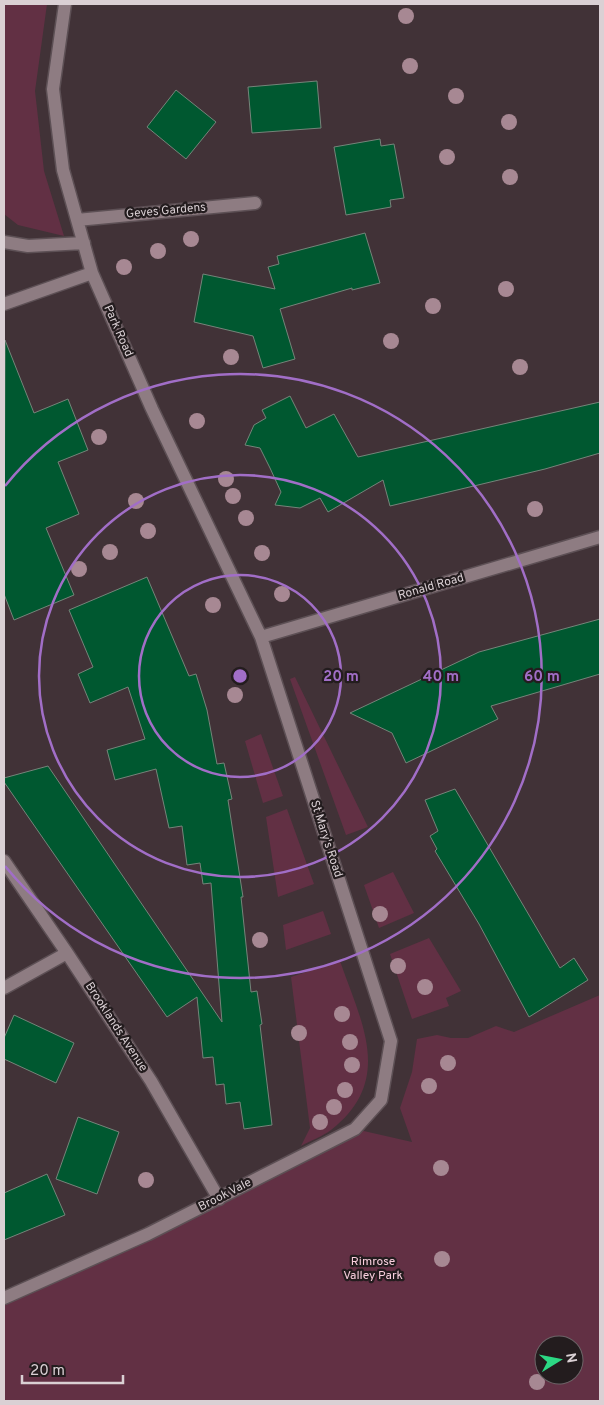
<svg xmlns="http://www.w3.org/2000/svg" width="604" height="1405" viewBox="0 0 604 1405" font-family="Overpass,sans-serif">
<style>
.green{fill:#623044;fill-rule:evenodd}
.building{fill:#005830;stroke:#75847a}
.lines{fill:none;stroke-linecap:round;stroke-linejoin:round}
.minor-casing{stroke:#5d5055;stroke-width:15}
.minor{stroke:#8e7c82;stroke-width:12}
.tree{fill:#a78893}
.ring{fill:none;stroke:#a16ec7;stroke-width:2.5}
.labels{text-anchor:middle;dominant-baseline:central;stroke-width:4.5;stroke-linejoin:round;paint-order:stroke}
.street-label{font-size:12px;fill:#dad0d4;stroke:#231c1e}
.park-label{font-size:12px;fill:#facfde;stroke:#231c1e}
.centre{fill:#a16ec7;stroke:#231c1e;stroke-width:2.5}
.ring-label{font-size:15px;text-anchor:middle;font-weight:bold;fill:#a16ec7;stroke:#231c1e;stroke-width:4.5;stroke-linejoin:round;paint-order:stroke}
</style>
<rect width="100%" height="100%" fill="#413237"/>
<path class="green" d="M4,4h43l-12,87 9,80 20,65 -46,-11 -14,-11z
M295,677l73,150 -22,8 -56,-156z
M261,734l22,62 -20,7 -18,-62z
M287,809l27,75 -36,13 -12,-80z
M393,872l21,41 -35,15 -15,-43z
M323,911l8,23 -45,16 -3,-25z
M429,938l32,53 -15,7 3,8 -37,13 -22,-65z
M340,961c21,61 55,119 -9,169 -8,6 -21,11 -30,16l9,-18 -19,-151z
M600,995v406h-596v-103l351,-169 57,13 -12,-34 12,-36 5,-33 20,-4 14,3h17l28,-12 18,6zM544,1345h30v30h-30z"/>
<path class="building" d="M317,81l4,47 -69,5 -4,-46z
M176,90l40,32 -30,37 -39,-32z
M380,139l1,7 13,-2 10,54 -14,2 1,7 -45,8 -12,-68z
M365,233l15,50 -28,7v-2l-72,21 15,50 -32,9 -10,-32 -59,-14 9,-48 72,15 -7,-22 11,-3 -2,-8z
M5,340l29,73 34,-14 20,51 -30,12 21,52 -33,14 28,67 -60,25 -10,-26z
M290,396l16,32 28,-14 24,43 242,-55v51l-55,16 -155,37 -7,-26 -55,32 -8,-14 -20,10 -25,-3 6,-13 -11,-24 -10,-20 -15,-3 9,-20 12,-7 -4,-8z
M147,577l42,99 7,-2 11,36 10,54 7,-1 8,36 -4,1 15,97h-2l10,95 6,-1 5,33 -2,1 12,100 -28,4 -4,-27 -14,2 -2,-20 -8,1 -3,-28 -10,1 -6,-61 -30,20 -163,-235v-4l44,-12 174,256 -11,-139 -8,1 -3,-21 -13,2 -5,-39 -13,2 -13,-59 -41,11 -8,-30 38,-11 -17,-52 -38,16 -12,-29 15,-7 -24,-57z
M600,619v55l-109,32 7,13 -92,44 -14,-30 -42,-20 129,-61z
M455,789l105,179 14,-10 14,22 -59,37 -50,-93 -44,-73 2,-2 -7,-13 8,-5 -13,-31z
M14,1015l60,28 -18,40 -52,-24v-21z
M78,1117l41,15 -22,62 -41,-15z
M47,1174l18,41 -61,25v-47z"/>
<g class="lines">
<g class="minor-casing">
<path id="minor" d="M77,220l178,-17
M4,242l24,4 56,-3
M4,304l88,-31
M261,637l339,-100
M4,861l63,92 84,128 68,118
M4,988l63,-35
M4,1298l144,-64 207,-105 26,-29 10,-59 -130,-404 -109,-228 -60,-136 -29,-103 -10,-81 12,-85"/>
</g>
<use href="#minor" class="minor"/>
</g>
<g class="tree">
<circle cx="406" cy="16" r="8"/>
<circle cx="410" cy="66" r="8"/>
<circle cx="456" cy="96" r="8"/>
<circle cx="509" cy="122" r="8"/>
<circle cx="447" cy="157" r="8"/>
<circle cx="510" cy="177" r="8"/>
<circle cx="191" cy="239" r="8"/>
<circle cx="158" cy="251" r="8"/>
<circle cx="124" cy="267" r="8"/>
<circle cx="506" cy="289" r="8"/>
<circle cx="433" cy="306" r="8"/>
<circle cx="391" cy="341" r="8"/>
<circle cx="231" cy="357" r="8"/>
<circle cx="520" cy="367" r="8"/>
<circle cx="197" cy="421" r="8"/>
<circle cx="99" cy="437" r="8"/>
<circle cx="226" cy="479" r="8"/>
<circle cx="233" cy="496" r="8"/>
<circle cx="136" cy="501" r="8"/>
<circle cx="535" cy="509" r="8"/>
<circle cx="246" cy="518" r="8"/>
<circle cx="148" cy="531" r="8"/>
<circle cx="110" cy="552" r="8"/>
<circle cx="262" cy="553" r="8"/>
<circle cx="79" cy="569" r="8"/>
<circle cx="282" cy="594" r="8"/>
<circle cx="213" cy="605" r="8"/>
<circle cx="235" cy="695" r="8"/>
<circle cx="380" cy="914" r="8"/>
<circle cx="260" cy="940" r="8"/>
<circle cx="398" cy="966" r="8"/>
<circle cx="425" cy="987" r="8"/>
<circle cx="342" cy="1014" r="8"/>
<circle cx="299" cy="1033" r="8"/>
<circle cx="350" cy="1042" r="8"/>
<circle cx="448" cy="1063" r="8"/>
<circle cx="352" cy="1065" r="8"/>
<circle cx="429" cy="1086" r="8"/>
<circle cx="345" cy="1090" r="8"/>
<circle cx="334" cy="1107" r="8"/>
<circle cx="320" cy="1122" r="8"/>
<circle cx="441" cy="1168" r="8"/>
<circle cx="146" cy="1180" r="8"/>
<circle cx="442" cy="1259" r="8"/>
<circle cx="537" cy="1382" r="8"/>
</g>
<g class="ring">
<circle cx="240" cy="676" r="101"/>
<circle cx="240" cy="676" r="201"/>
<path d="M5 486A302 302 0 1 1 5 866"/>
</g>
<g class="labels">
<g class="street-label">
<text transform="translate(166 211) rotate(-5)">Geves Gardens</text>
<text transform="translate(118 331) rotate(66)">Park Road</text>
<text transform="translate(431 587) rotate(-16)">Ronald Road</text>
<text transform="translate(326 839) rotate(72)">St Mary's Road</text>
<text transform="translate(116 1027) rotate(57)">Brooklands Avenue</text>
<text transform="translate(225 1195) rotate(-27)">Brook Vale</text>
</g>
<g class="park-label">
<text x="373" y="1262">Rimrose<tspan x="373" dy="14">Valley Park</tspan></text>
</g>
</g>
<circle cx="240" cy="676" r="8" class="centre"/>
<g class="ring-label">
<text x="341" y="681">20 m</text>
<text x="441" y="681">40 m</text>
<text x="542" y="681">60 m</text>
</g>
<rect width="604" height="1405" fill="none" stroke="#dad0d4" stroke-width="10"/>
<g transform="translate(559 1360) rotate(80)"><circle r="24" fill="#231c1e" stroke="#6c6467"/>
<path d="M0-4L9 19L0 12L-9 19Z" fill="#2cd884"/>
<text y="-8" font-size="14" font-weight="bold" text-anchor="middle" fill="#dad0d4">N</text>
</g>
<path d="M22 1375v8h101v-8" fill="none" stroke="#dad0d4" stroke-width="2.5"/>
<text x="30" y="1375" font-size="15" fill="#dad0d4" stroke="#231c1e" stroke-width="4" paint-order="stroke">20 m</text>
</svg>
